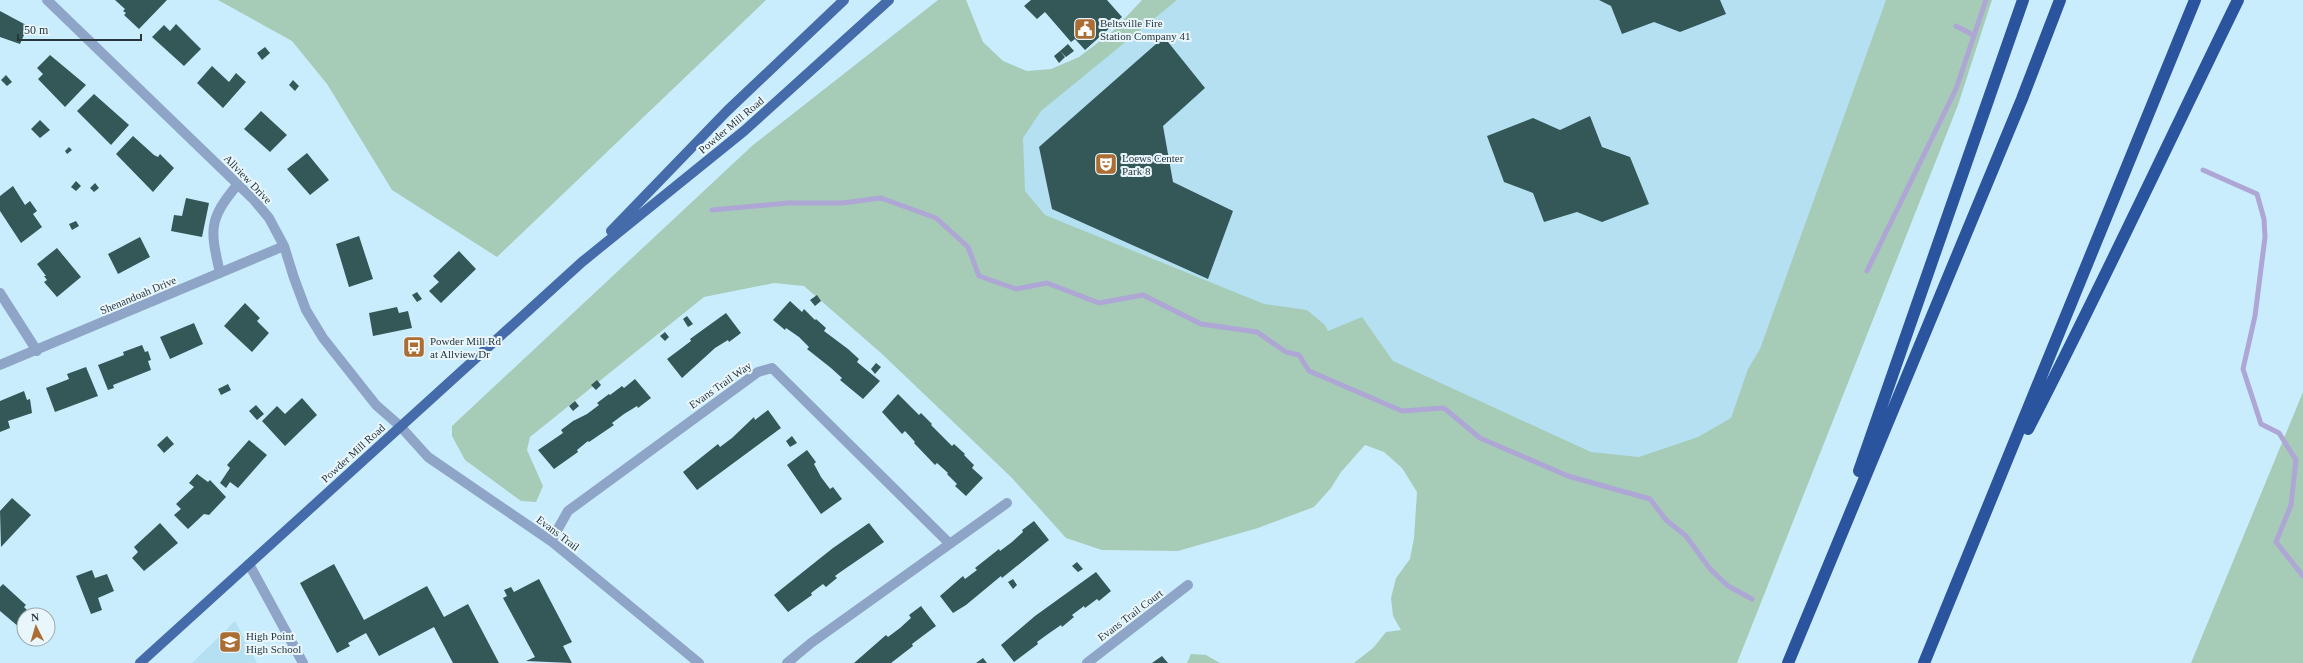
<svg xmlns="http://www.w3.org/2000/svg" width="2303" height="663" viewBox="0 0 2303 663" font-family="'Times New Roman',serif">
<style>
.built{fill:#b5e0f2}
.green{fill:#a6ccb7}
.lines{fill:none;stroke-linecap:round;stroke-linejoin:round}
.stream{stroke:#aea6d5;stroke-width:5}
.building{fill:#335857}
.street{stroke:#8fa5c8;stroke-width:10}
.primary{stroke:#456baa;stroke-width:10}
.highway{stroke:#2a559e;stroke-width:12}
.labels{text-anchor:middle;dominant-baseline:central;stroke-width:4;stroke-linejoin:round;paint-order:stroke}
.poi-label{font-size:11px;fill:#29373d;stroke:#e9f7fd;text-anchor:start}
.street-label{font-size:11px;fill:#29373d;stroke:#e9f7fd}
</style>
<rect width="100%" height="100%" fill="#caedfd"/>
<path class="built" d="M1150,0h753l-191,527 -791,-240 79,-168 129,-96z
M235,621l22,42h-65z"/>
<path class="green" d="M218,0h548l-269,257 -105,-67 -65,-106 -35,-43z
M938,0h28l17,42 20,19 24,10 24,-2 28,-12 33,-25 30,-32h35l-136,111 -18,27 2,53 20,24 219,89 43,6 18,15 3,6 34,-14 31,44 198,91 48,5 59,-20 33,-19 17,-49 12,-20 126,-349h106l-34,105 -221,558h-383l19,-15 13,-16 15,-2 -8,-14 -2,-18 5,-20 14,-19 4,-21 3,-46 -15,-24 -18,-16 -19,-7 -24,27 -10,16 -17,19 -56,21 -80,23 -76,-1 -36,-12 -54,-60 -131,-125 -77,-67 -30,-3 -70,14 -174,140 -3,13 16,36 -7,16 -15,-1 -56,-41 -13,-24v-10l301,-281z
M2303,392v271h-112z
M1191,654l15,1 14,8h-33z"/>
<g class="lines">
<path class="stream" d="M1956,26l17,9
M2203,170l54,24 7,25 1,18 -10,79 -12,53 18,55 18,9 17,27 -5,45 -15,37 27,34
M712,210l76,-7h54l39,-5 55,20 32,29 11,29 37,13 31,-6 52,20 44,-8 58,29 56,8 29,20 13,3 10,16 93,40 42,-3 36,30 88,38 82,23 16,21 20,16 24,33 18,17 24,13
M1867,271l89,-182 30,-89"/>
</g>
<path class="building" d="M115,0h52l-28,29 -15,-14 2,-2 -3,-2 2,-2z
M1031,0h76l15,17 -37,33 -10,-11 -4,3 -26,-30 -8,7 -13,-13z
M1599,0h121l6,14 -46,18 -26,-10 -32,12 -11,-28z
M0,11l28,15 -8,18 -20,-7z
M176,24l25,25 -17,17 -32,-29 12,-12 6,6z
M1164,37l41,51 -42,38 10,56 60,29 -25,68 -156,-70 -13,-62z
M1068,44l6,7 -8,6 -6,-6z
M265,47l5,6 -8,7 -5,-7z
M1060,51l5,6 -6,6 -5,-7z
M50,55l36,30 -21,22 -27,-28 5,-5 -6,-6z
M212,66l17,16 7,-9 10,9 -23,26 -26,-25z
M6,75l6,7 -5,4 -6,-6z
M293,80l6,6 -4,5 -6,-6z
M94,94l35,31 -18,20 -34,-34z
M261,111l26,24 -17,17 -26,-23z
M1590,116l12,31 28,10 19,47 -47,18 -25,-10 -33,10 -11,-29 -29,-11 -17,-46 46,-18 27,12z
M40,120l10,10 -10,8 -9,-9z
M133,136l21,19 4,2 2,-3 14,14 -21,24 -37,-38z
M69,147l3,3 -5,4 -2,-3z
M307,153l22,27 -19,15 -23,-26z
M76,181l5,5 -5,5 -5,-4z
M95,183l4,5 -5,4 -4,-4z
M13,186l12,19 5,-4 7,10 -4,3 9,13 -21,16 -21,-32v-15z
M186,198l23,5 -7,34 -31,-6 3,-16 8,1z
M76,221l3,5 -7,4 -3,-6z
M359,236l14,43 -24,8 -13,-43z
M140,237l10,20 -32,17 -10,-20z
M57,248l24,29 -24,20 -13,-15 3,-2 -3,-4h2l-9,-12z
M459,251l17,18 -35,34 -12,-12 10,-9 -6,-6z
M417,292l5,7 -5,3 -5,-7z
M817,295l4,6 -6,5 -5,-6z
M790,301l12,11 2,-3 11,11 1,-1 10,9 -2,3 24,18 11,10 -2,3 23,19 -17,18 -23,-19 2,-2 -11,-10 -24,-19 2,-2 -10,-10 -13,-9 -1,2 -12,-10z
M245,303l15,15 -3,3 12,12 -17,19 -28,-26z
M397,307l2,6 9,-2 4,17 -39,8 -4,-23z
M726,313l15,20 -12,9 -1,-2 -13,8 -33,30 -15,-19 24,-18 -1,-2z
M687,316l6,8 -5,3 -5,-8z
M194,323l9,21 -33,15 -10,-22z
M665,332l4,5 -4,4 -5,-5z
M142,345l3,7 3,-1 3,9 -3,1 3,9 -38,15 1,3 -6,2 -10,-25 26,-10 -1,-3z
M876,363l5,4 -6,7 -4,-5z
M86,367l12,29 -43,16 -9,-24 23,-9 -2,-5z
M635,379l16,19 -13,10 -1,-2 -13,8 -12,9 2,2 -25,17 -1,-1 -11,9 1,2 -24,17 -16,-19 25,-17 -2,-3 12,-9 14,-7 12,-9 -2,-2 12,-9 1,1 12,-9 2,2z
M597,380l4,5 -5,5 -5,-5z
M228,384l3,6 -10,5 -3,-6z
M24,391l3,9 3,-1 2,14 -24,8 2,7 -10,4v-31z
M898,394l21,21 2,-2 11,11 -1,1 21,21 2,-2 11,10 -1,1 10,10 -2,3 11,10 -17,18 -11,-10 2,-2 -10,-10 1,-1 -11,-10 -2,2 -21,-22 1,-1 -10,-11 -3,3 -20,-22z
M302,398l15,17 -32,31 -23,-25 15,-15 8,8z
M575,401l4,5 -6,5 -4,-5z
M256,405l8,9 -7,6 -8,-9z
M768,410l13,18 -84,62 -14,-18 35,-28 2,3 12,-9 22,-21 1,3z
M167,436l7,8 -10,9 -7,-8z
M792,436l5,7 -7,4 -4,-6z
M249,440l18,15 -29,33 -8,-6 -4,6 -6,-5 10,-15 -3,-3z
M807,450l9,12 -2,2 7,13 9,12 3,-2 9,12 -21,15 -34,-49z
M197,474l11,8 2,-2 16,17 -17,18 -5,-1 -16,15 -14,-14 7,-6 -5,-5 18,-17 -5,-4z
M12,498l19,17 -30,32 -1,-36z
M1034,521l15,19 -47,38 -1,-2 -35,29 -13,8 -13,-17 23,-20 2,3 12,-9 -2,-2 24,-19 1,2 12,-9 11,-10 -1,-2z
M160,523l18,20 -34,28 -12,-13 6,-6 -4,-5z
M869,523l15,19 -45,31 -4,3 2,2 -11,9 -3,-3 -12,9 1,2 -24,17 -14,-17 59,-47z
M1077,562l6,7 -5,3 -6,-6z
M334,564l30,56 63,-34 17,31 24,-13 31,59h-46l-19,-36 -55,29 -13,-23 -18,10 2,3 -13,7 -37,-70z
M92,570l3,8 12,-4 7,17 -16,7 4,12 -11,4 -15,-38z
M1096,572l15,19 -12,10 -2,-2 -12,9 -1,-2 -12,9 2,2 -12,10 -1,-2 -13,9 -11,8 1,2 -24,18 -13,-17 34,-29z
M539,579l33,63 -9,4 9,17 -46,-2 9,-4 -32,-59 4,-2 -3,-6 7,-3 3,5z
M1013,579l4,6 -4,4 -5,-7z
M3,584l23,21 -2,2 7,7 -7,1v6l-5,6 -19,-16v-24z
M921,606l15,20 -24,18 1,2 -22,17h-37l32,-28 2,2 12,-9 11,-10 -2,-3z
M1162,656l6,7h-16z
M983,658l4,5h-11z"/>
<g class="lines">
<path class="street" d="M47,0l207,200 15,18 15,28 10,32 12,32 17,28 53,67 24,21 28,31 123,84 148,122
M220,273c-10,-44 -12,-53 18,-89
M0,293l37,58
M0,365l284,-119
M551,541l17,-30 190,-139 14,-4 178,176
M249,564l54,99
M787,663l24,-20 196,-140
M1087,663l101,-78"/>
<path class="primary" d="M611,231l116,-120 117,-111
M140,663l442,-401 162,-131 145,-131"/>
<path class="highway" d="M2028,429c73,-141 140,-286 210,-429
M1859,471l164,-471
M1788,663l234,-564 38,-99
M1924,663l271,-663"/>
</g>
<defs>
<g id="civic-square" transform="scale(1.15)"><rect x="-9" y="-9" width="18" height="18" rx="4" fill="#ab6d32" stroke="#e9f7fd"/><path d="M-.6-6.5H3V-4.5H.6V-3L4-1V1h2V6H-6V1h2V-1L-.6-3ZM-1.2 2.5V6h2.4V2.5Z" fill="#fff"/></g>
<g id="theatre-square" transform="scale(1.15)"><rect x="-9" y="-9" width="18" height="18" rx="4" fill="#ab6d32" stroke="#e9f7fd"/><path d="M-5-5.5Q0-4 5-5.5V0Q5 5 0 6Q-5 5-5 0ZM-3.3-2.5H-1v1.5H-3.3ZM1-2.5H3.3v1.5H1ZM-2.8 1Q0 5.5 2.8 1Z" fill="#fff"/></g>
<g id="bus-square" transform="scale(1.15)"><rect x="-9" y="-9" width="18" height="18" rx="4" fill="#ab6d32" stroke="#e9f7fd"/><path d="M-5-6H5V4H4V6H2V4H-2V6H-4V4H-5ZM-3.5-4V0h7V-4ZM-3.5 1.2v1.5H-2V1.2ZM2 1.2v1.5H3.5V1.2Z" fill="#fff"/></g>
<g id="school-square" transform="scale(1.15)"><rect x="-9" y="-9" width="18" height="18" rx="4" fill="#ab6d32" stroke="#e9f7fd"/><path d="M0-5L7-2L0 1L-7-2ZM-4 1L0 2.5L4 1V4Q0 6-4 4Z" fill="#fff"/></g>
</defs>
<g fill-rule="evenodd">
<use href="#civic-square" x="1085" y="29"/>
<use href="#theatre-square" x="1106" y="164"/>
<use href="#bus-square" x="414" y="347"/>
<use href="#school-square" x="230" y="642"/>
</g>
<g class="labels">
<g class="poi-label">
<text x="1100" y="23">Beltsville Fire<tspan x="1100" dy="13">Station Company 41</tspan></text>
<text x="1122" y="158">Loews Center<tspan x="1122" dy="13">Park 8</tspan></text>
<text x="430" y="341">Powder Mill Rd<tspan x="430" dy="13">at Allview Dr</tspan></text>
<text x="246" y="636">High Point<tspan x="246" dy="13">High School</tspan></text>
</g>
<g class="street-label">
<text transform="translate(731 125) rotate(-40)">Powder Mill Road</text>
<text transform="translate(248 179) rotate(46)">Allview Drive</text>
<text transform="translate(138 295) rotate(-23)">Shenandoah Drive</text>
<text transform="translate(720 385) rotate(-35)">Evans Trail Way</text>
<text transform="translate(353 453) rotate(-42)">Powder Mill Road</text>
<text transform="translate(558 533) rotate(37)">Evans Trail</text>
<text transform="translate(1130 615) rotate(-37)">Evans Trail Court</text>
</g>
</g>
<g transform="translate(36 627) rotate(355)"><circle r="19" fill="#e9f7fd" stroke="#9caab0"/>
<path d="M0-3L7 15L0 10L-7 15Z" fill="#ab6d32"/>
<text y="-6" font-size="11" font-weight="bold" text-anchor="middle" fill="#29373d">N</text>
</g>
<path d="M18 34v6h123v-6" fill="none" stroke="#29373d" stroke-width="2"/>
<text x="24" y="34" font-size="12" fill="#29373d" stroke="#e9f7fd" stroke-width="3" paint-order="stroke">50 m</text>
</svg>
